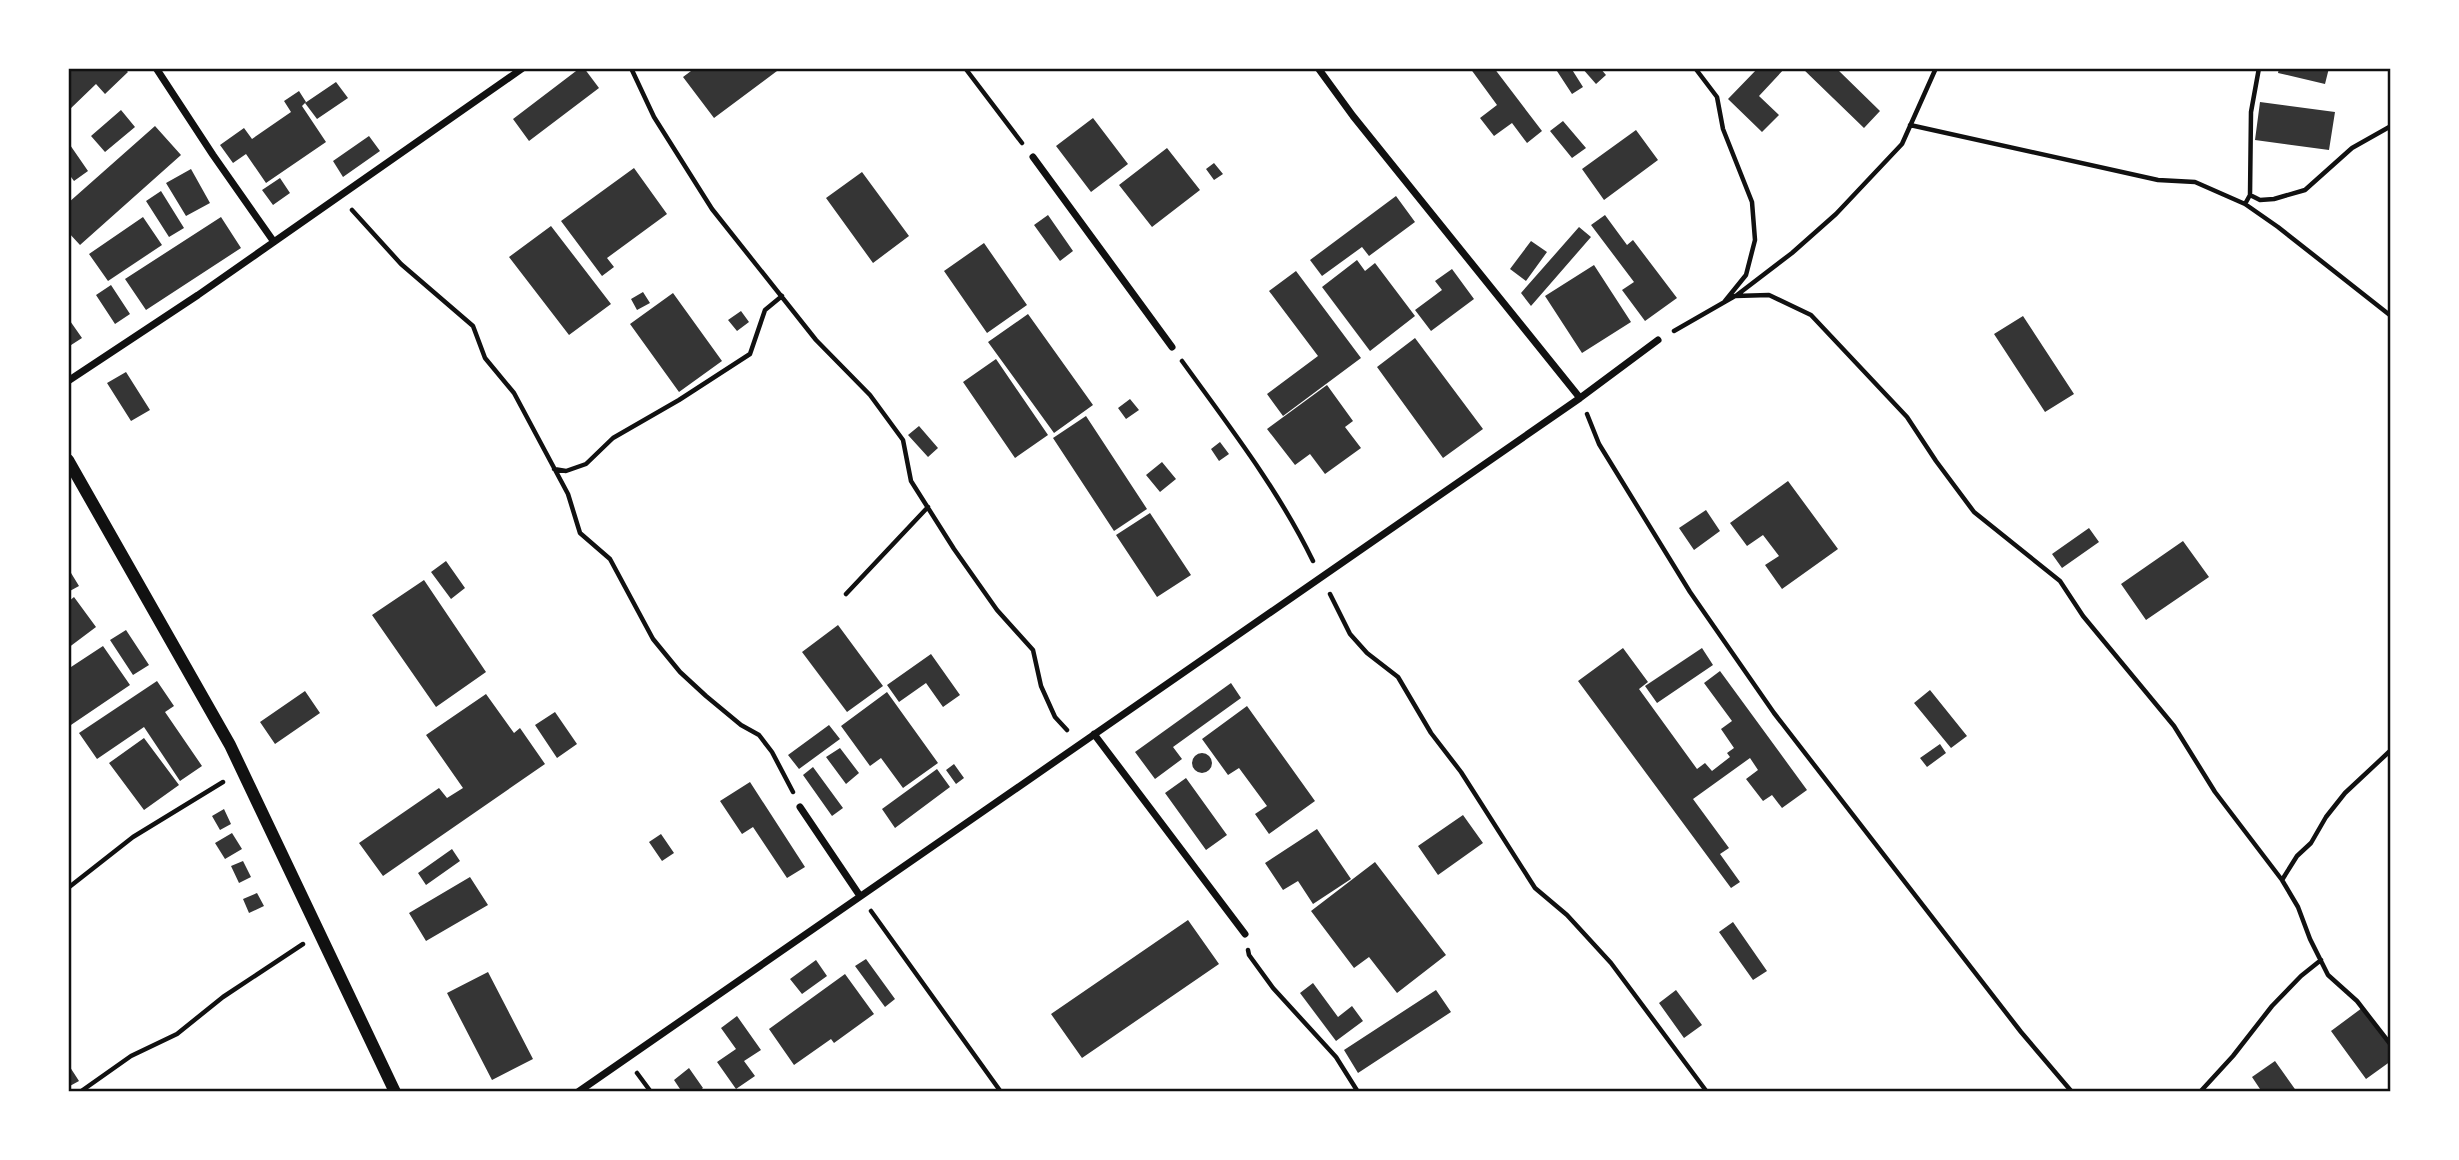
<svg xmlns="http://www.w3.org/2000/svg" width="2459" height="1160" viewBox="0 0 2459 1160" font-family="Jost,sans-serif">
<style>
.building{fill:#353535}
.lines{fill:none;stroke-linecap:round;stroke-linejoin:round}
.path{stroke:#111;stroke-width:4.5}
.minor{stroke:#111;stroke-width:7}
.tertiary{stroke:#111;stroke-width:12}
.neatline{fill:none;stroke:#111;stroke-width:2.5}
</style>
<rect width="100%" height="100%" fill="#fff"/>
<path class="building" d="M68,68h56l4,4 -23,22 -9,-10 -28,27z
M580,68h4l15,20 -70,53 -16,-22z
M695,68h86l-67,50 -31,-41z
M1470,68h24l48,63 -15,12 -15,-20 -18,13 -14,-18 17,-13z
M1555,68h16l12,19 -11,7z
M1582,68h18l6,7 -10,9z
M1758,68h27l-26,28 20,19 -17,17 -34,-33z
M1802,68h34l44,43 -16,17z
M2279,68h50l-4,16 -47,-11z
M336,82l12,16 -31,21 -12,-16z
M299,91l7,11 -4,4 24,36 -60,41 -20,-29 -13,9 -13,-18 24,-17 8,11 39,-27 -7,-11z
M2260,102l75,10 -6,38 -74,-10z
M121,110l14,17 -30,25 -14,-16z
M1093,118l35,46 -37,28 -35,-46z
M1563,121l23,27 -14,10 -22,-27z
M155,126l26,29 -101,90 -12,-13v-29z
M1636,130l22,30 -54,40 -22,-31z
M369,136l11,15 -37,26 -10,-16z
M68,142l20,29 -14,10 -6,-8z
M1167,148l33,42 -48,37 -33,-42z
M1214,163l9,11 -9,6 -8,-11z
M634,168l33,46 -60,44 7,9 -12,9 -41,-55z
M191,169l19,34 -24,13 -20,-33z
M862,172l47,64 -36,27 -47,-65z
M280,178l10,15 -17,12 -11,-15z
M161,191l23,37 -15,9 -23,-36z
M1396,196l19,26 -46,34 -7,-9 -40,29 -12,-16z
M1048,215l25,36 -13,10 -26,-36z
M1605,215l22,30 6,-5 44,58 -32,23 -23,-31 12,-8 -43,-57z
M143,217l19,28 -54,36 -19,-27z
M221,217l20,31 -95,62 -21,-31z
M551,226l60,78 -42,31 -60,-78z
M1579,227l12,10 -60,69 -10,-13z
M1531,241l16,11 -21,29 -16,-12z
M984,243l43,62 -40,28 -43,-62z
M1357,260l8,11 10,-8 40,53 -45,35 -48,-64z
M1594,265l37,57 -49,31 -37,-57z
M1452,269l22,30 -43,32 -16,-21 27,-20 -7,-9z
M1296,271l65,87 -78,58 -16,-22 51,-38 -49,-65z
M111,285l19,29 -15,10 -19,-29z
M643,292l7,11 -13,7 -6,-11z
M673,293l49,68 -43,31 -49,-68z
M741,311l8,11 -12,9 -9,-11z
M1028,314l65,91 -39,28 -66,-91z
M2023,316l51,78 -29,18 -51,-78z
M68,318l14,20 -14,9z
M1415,338l68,91 -40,29 -66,-91z
M996,359l52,76 -33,23 -52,-76z
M126,372l24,38 -19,11 -24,-38z
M1327,385l26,36 -8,6 16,21 -36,26 -15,-20 -15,11 -28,-36z
M1130,399l9,11 -13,9 -8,-11z
M1086,416l61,93 -33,22 -61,-93z
M919,426l19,22 -10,9 -20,-22z
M1220,442l9,12 -10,7 -8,-12z
M1162,462l14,17 -16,13 -14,-17z
M1788,481l50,68 -56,40 -17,-24 14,-9 -16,-21 -16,11 -17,-23z
M1706,510l14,21 -26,19 -15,-22z
M1150,513l41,62 -34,22 -41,-62z
M2089,528l10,14 -37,26 -10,-14z
M2183,541l26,36 -63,43 -25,-36z
M446,561l19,27 -14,11 -20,-27z
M68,568l11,18 -11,6z
M424,580l62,92 -50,35 -64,-92z
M74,597l22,30 -28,21v-46z
M838,625l45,61 -36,26 -45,-60z
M126,630l23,35 -16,10 -23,-35z
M103,646l27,39 -62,42v-63l3,3z
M1623,648l25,34 -9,7 58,80 8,-6 7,8 18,-14 -3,-4 7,-5 -13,-19 11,-8 -28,-38 16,-12 87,119 -25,18 -10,-13 -9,6 -17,-22 12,-9 -8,-12 -57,41 36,49 -9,6 20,28 -9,6 -153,-207z
M1702,648l11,17 -56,38 -12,-17z
M931,654l29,41 -17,12 -17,-24 -27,19 -12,-17z
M157,681l17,25 -9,6 37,54 -22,15 -36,-54 -47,32 -18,-26z
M1231,683l10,15 -68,49 9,12 -27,20 -20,-27z
M1930,690l37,46 -16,12 -37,-45z
M305,691l15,22 -45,31 -15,-22z
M887,692l51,71 -35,25 -22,-30 -11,8 -29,-40z
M486,694l28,39 6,-5 25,36 -162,112 -24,-33 80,-55 8,10 16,-10 -37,-53z
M1247,706l68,95 -46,33 -14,-20 12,-8 -28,-38 -11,7 -26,-36z
M555,712l22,32 -20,14 -22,-33z
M829,725l11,14 -41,30 -11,-14z
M144,738l35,47 -35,25 -35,-47z
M1940,744l6,9 -19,14 -7,-9z
M840,748l19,25 -13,11 -20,-27z
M1192 763a10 10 0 1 1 20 0a10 10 0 1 1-20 0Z
M954,764l10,14 -8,6 -10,-14z
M813,767l30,41 -11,8 -29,-41z
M937,769l13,18 -55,41 -13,-19z
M1186,778l41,57 -21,15 -41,-57z
M750,782l55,85 -18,11 -34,-51 -11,7 -22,-33z
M224,809l7,15 -11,6 -8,-14z
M1463,815l20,28 -45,32 -20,-29z
M1317,829l34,50 -38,25 -15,-23 -15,9 -18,-27z
M232,833l10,16 -17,10 -10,-16z
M661,834l13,19 -12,8 -13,-19z
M452,849l8,12 -34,24 -8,-12z
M243,861l8,16 -12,6 -8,-17z
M1375,862l71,93 -49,38 -28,-36 -15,11 -43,-57z
M470,877l18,28 -62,36 -17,-28z
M257,893l7,13 -15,7 -6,-14z
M1188,920l31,44 -137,94 -31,-44z
M1733,922l34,49 -14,9 -34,-48z
M866,959l29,40 -10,8 -30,-41z
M816,960l11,16 -25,18 -12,-15z
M488,972l45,87 -41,21 -45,-87z
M845,974l29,40 -40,29 -3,-4 -37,26 -25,-36z
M1313,983l25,34 14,-11 11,15 -27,20 -36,-48z
M1436,990l15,22 -93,61 -14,-23z
M1676,990l26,35 -18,13 -25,-35z
M2362,1008l29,39v14l-25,18 -35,-48z
M737,1016l24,34 -17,11 11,15 -19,13 -19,-27 19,-13 -15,-21z
M2275,1061l22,31h-35l-10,-15z
M68,1064l11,17 -11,6z
M689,1068l14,20 -5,4h-16l-8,-12z"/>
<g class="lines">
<path class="path" d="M631,68l23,49 58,92 104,131 54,55 33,45 8,41 43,68 43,61 36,40 8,36 14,31 12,13
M965,68l57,75
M1695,68l22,29 6,32 29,73 3,38 -9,35 -21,26
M1910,125l248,55 37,2 50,22 33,23 113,89
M2250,195l10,5 14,-1 31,-9 47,-42 39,-22
M2245,204l5,-9 1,-83 8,-44
M352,210l49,54 72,62 12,32 29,35 54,101 12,39 30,26 43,80 27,33 26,24 35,29 18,10 13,17 21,40
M1737,295l55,-42 44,-39 66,-70 34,-76
M1674,331l61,-35 34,-1 42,20 96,102 29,44 38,51 86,69 23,35 91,110 41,66 67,88 16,27 12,32 18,36 29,26 34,44
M1182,361c47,65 96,128 131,200
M1587,414l12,30 91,148 84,121 247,319 51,60
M554,469l12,2 20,-7 27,-26 66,-38 71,-46 15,-44 17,-14
M846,594l82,-87
M1330,594l20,40 17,19 31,24 33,56 30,39 74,116 32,27 44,48 96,129
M2282,880l15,-24 14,-13 15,-26 19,-24 46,-43
M68,888l65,-51 90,-55
M871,911l130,181
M1248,950l1,5 24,33 63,69 22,35
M637,1073l14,19
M80,1092l51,-36 46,-22 46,-37 80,-53
M2200,1092l33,-36 39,-50 29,-30 20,-16"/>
<path class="minor" d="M156,68l57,87 61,87
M1318,68l35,48 227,282
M1033,157l139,190
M68,381l130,-86 325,-227
M1094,734l151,200
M800,807l60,89
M578,1092l1002,-694 78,-58"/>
<path class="tertiary" d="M68,460l162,285 165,347"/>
</g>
<rect width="2459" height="1160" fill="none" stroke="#ffffff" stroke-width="140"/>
<rect x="70" y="70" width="2319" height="1020" class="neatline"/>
</svg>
